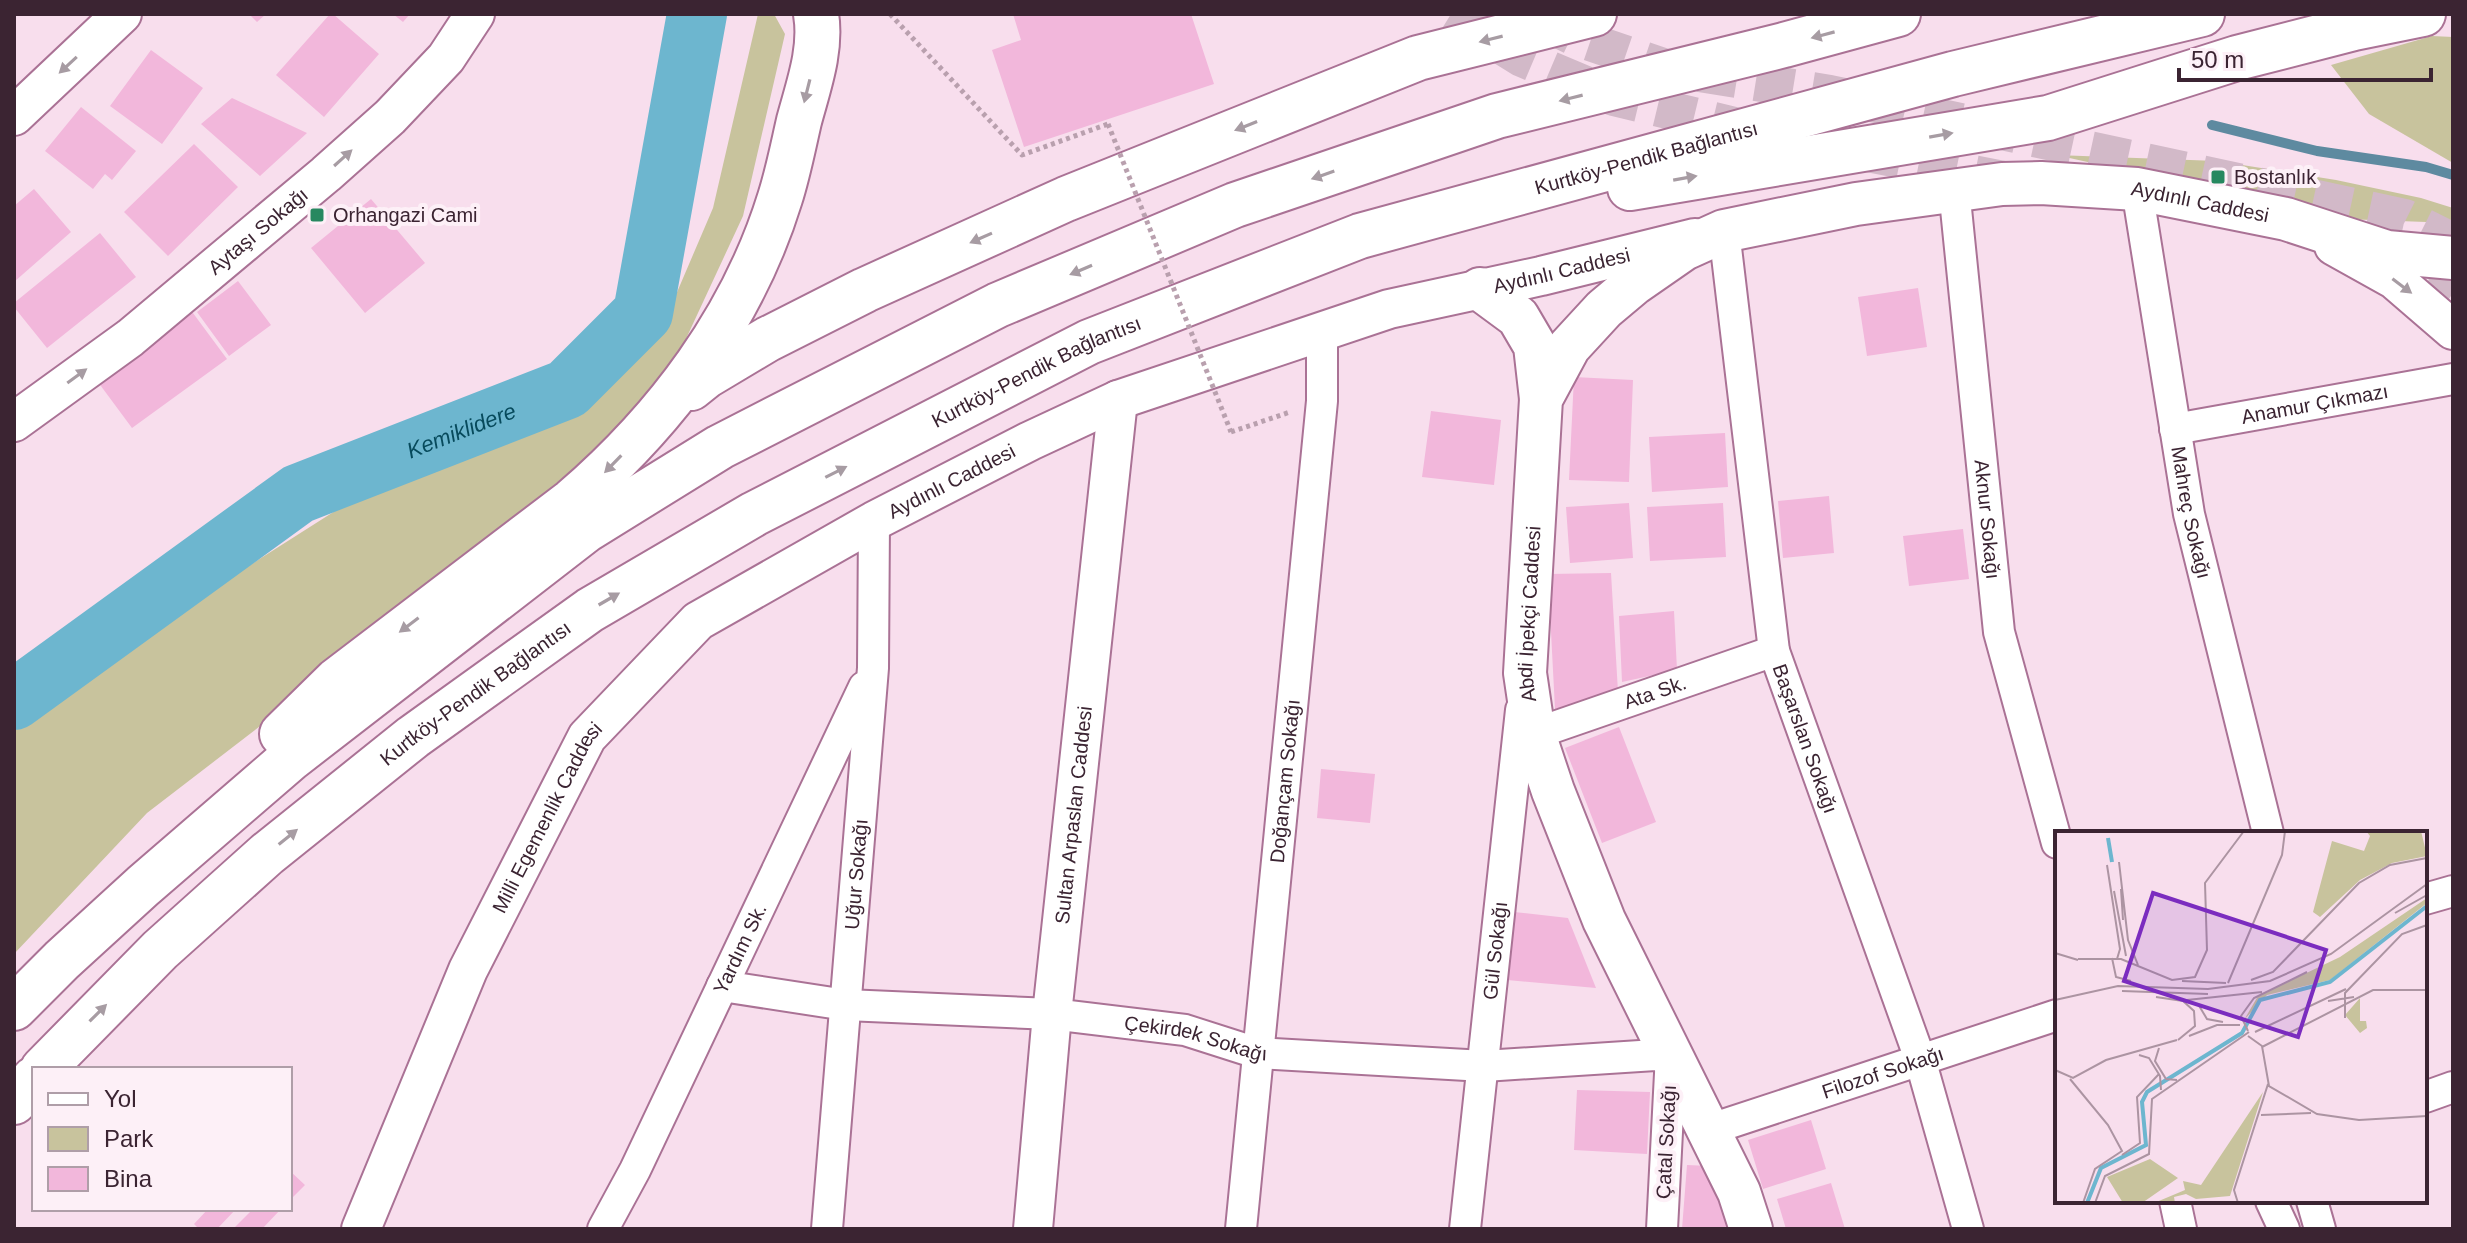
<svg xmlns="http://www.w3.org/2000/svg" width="2467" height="1243" viewBox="0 0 2467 1243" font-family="Arial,sans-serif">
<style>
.green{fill:#c8c39d}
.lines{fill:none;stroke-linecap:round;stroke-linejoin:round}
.stream{stroke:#5e8aa0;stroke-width:10}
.river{stroke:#6db6cf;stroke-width:60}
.building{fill:#f2b7db}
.tertiary-tunnel{stroke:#d2b9c8;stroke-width:38;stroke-dasharray:38 19;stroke-linecap:butt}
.minor-casing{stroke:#aa7295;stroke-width:34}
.tertiary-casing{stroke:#aa7295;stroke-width:42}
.secondary-casing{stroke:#aa7295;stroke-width:46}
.motorway-casing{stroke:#aa7295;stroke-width:48}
.path{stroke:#b9a0ae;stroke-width:5;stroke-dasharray:4 4;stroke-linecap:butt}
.minor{stroke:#fff;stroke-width:30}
.tertiary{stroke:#fff;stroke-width:38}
.secondary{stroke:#fff;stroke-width:42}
.motorway{stroke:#fff;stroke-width:44}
.path-bridge{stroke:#b9a0ae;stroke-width:5;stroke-dasharray:4 4;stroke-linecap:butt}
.oneway{fill:#a79ca3}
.poi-dot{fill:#278860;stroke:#fdf0f7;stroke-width:3}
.labels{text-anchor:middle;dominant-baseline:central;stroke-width:8;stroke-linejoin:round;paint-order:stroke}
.street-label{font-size:20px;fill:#3b2432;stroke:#fdf0f7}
.poi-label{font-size:20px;fill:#3b2432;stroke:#fdf0f7;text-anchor:start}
.water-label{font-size:22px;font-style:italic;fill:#074a5c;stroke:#fdf0f7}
.inset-river{fill:none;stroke:#6db6cf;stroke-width:4}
.inset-road{fill:none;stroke:#ac94a2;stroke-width:2}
.view{fill:#7b2cbf;fill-opacity:0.15;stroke:#7b2cbf;stroke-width:4}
.inset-edge{fill:none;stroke:#3b2432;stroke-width:4}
</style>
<rect width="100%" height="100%" fill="#f8deed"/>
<path class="green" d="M758,14h16l11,20 -42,182 -65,140 -76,92 -123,110 -332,255 -133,141v-223l208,-148 157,-100 194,-71 93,-94 47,-110z
M2432,36l21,1v126l-84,-49 -38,-49z
M2056,155l161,6 119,19 85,18 32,10v15l-108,-4z"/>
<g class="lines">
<path class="stream" d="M2212,125l105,26 109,16 27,8"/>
<path class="river" id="s1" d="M14,700l284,-206 269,-105 76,-76 54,-299"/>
</g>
<path class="building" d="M249,14h17l-9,8z
M330,14h3l46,40 -55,63 -48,-42z
M393,14h17l-7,8z
M1013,14h178l23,70 -190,63 -32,-97 29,-10z
M151,50l52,38 -41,56 -52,-38z
M232,98l75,35 -47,43 -59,-52z
M81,107l55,44 -24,29 -7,-6 -12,15 -48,-38z
M194,144l44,43 -70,69 -44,-44z
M34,189l37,43 -57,50v-76z
M371,199l54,64 -60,50 -54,-65z
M100,233l36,44 -89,71 -33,-41v-4z
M238,281l33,44 -42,31 -32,-44z
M1918,288l9,59 -60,9 -9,-59z
M190,309l37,50 -95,69 -37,-50z
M1574,377l59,3 -4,102 -60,-2z
M1431,411l70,9 -7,65 -72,-8z
M1725,433l3,54 -76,5 -3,-55z
M1829,496l5,57 -51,5 -5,-57z
M1629,503l4,55 -63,5 -4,-56z
M1723,503l3,54 -76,4 -3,-54z
M1963,529l6,50 -60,7 -6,-50z
M1611,573l7,119 -63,17 -7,-135z
M1674,611l3,59 -55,12 -3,-66z
M1619,727l37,95 -54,21 -37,-95z
M1321,769l54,5 -5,49 -53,-5z
M1514,912l54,6 28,70 -89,-8z
M1577,1090l73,2 -3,62 -73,-4z
M1811,1120l15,49 -63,20 -15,-49z
M1687,1165l22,1 22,63h-49z
M290,1171l15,14 -15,15z
M1831,1183l14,46h-59l-9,-30z
M208,1209h28l-19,20h-18l-5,-5z
M253,1209h28l-19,20h-29z"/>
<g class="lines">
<path class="tertiary-tunnel" d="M1451,14l71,44 92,39 137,33
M1538,19l37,18 88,30 167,27 575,124 48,24
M1863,152l140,28
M2375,260l57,19 21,14"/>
<g class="minor-casing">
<g id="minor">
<path id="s2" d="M1954,189l45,443 58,211"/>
<path id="s3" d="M2137,189l52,325 79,319"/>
<path id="s4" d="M1724,231l50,420 146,408 48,170"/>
<path id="s5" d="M2175,429l278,-50"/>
<path id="s6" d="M1534,734l240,-83"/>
<path d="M2425,899l28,-8"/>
<path id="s7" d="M722,986l124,19 206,9 133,16 72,23 227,13 187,-12 -9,175"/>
<path d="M2425,1097l28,-10"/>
<path id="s8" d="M1708,1130l349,-115"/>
<path d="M2175,1201l6,28"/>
<path d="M2271,1201l13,28"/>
<path d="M2312,1201l8,28"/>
<path id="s9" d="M603,1229l32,-59 229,-483"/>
<path id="s10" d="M827,1229l46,-561 1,-147"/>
<path id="s11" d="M1241,1229l81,-828v-68"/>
<path id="s12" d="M1465,1229l56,-519"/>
</g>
</g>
<g class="tertiary-casing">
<g id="tertiary">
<path d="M14,116l108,-102"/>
<path d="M2334,246l61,34 58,50"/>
<path id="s13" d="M14,422l116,-84 196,-164 64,-57 56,-59 29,-44"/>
<path id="s14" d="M361,1229l107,-259 119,-233 111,-116 176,-100 156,-80 88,-41 271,-91 152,-33 154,-38"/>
<path id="s15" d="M1033,1229l19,-215 66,-614"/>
</g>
</g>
<g class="secondary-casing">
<g id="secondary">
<path d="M1480,289l38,28 17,29 6,53"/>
<path id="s16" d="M1751,1229l-12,-37 -135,-272 -51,-129 -19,-57 -9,-61 16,-274 28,-52 35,-38 31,-26 49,-34 40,-18 132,-27 146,-20 39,-1 96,6 149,30 101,33 66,6"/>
</g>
</g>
<g class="motorway-casing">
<g id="motorway">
<path d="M1630,188l418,-70 189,-60 117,-30 69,-14"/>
<path d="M691,388l15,-12 62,-37 97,-49 201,-91 352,-141 176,-44"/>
<path d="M282,734l55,-54 235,-179c94,-81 171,-183 208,-303 8,-25 13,-51 19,-77 9,-34 23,-71 17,-107"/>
<path d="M14,1008l48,-48 81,-74 147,-127 296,-229 134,-83 278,-142 237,-100 262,-89 287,-71 114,-31"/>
<path id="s17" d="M43,1069l117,-119 107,-96 146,-117 177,-127 164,-96 335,-172 271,-106 593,-162 249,-60"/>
<path d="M14,1102l20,-23"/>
</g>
</g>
<path class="path" d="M890,14l132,141 86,-31
M1231,432l59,-20"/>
<use href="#minor" class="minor"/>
<use href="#tertiary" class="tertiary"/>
<use href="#secondary" class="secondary"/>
<use href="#motorway" class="motorway"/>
<path class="path-bridge" d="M1108,124l123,308"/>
</g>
<defs><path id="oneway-solid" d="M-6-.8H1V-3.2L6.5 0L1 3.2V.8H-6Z" transform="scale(2)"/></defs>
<g class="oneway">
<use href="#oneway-solid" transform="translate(1823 35) rotate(165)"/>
<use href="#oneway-solid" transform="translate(1491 39) rotate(166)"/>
<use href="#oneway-solid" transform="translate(68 65) rotate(137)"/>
<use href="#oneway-solid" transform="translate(807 91) rotate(104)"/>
<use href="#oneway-solid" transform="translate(1571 98) rotate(166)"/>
<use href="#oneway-solid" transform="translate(1246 126) rotate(158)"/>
<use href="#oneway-solid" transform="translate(1941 135) rotate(-10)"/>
<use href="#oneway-solid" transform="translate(343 158) rotate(-42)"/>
<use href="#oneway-solid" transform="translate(1323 175) rotate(161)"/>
<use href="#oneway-solid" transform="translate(1685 178) rotate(-10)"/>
<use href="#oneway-solid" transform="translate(981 238) rotate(156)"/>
<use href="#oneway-solid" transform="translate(1081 270) rotate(157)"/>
<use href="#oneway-solid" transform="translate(2402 286) rotate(37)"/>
<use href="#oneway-solid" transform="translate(77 376) rotate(-36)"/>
<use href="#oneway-solid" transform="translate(613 464) rotate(134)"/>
<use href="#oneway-solid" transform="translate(836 472) rotate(-27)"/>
<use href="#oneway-solid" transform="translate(609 599) rotate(-30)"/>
<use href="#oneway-solid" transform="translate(409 625) rotate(143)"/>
<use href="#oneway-solid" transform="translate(288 837) rotate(-39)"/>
<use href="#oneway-solid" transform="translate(98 1013) rotate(-45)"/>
</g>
<g class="poi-dot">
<rect x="2210" y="169" width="16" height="16" rx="4"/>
<rect x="309" y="207" width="16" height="16" rx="4"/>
</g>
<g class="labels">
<g class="street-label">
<text stroke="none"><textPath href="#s17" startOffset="1870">Kurtköy-Pendik Bağlantısı</textPath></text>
<text stroke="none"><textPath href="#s16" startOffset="1614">Aydınlı Caddesi</textPath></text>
<text stroke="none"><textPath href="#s13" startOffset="310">Aytaşı Sokağı</textPath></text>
<text stroke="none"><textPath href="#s14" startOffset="1640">Aydınlı Caddesi</textPath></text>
<text stroke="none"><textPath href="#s17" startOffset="1222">Kurtköy-Pendik Bağlantısı</textPath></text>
<text stroke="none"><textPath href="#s5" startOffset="142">Anamur Çıkmazı</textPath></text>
<text stroke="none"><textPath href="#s14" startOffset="992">Aydınlı Caddesi</textPath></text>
<text stroke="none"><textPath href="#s3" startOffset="328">Mahreç Sokağı</textPath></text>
<text stroke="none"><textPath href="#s2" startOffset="332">Aknur Sokağı</textPath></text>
<text stroke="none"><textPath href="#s16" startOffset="662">Abdi İpekçi Caddesi</textPath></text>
<text stroke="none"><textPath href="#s6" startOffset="128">Ata Sk.</textPath></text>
<text stroke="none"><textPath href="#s17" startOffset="574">Kurtköy-Pendik Bağlantısı</textPath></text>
<text stroke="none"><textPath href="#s4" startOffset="516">Başarslan Sokağı</textPath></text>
<text stroke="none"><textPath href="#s11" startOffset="450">Doğançam Sokağı</textPath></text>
<text stroke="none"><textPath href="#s15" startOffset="416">Sultan Arpaslan Caddesi</textPath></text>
<text stroke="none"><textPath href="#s14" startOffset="452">Milli Egemenlik Caddesi</textPath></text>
<text stroke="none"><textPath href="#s10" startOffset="356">Uğur Sokağı</textPath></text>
<text stroke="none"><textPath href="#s9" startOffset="312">Yardım Sk.</textPath></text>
<text stroke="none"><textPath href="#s12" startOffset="280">Gül Sokağı</textPath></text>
<text stroke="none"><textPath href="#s7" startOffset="478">Çekirdek Sokağı</textPath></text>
<text stroke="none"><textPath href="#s8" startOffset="184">Filozof Sokağı</textPath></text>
<text transform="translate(1666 1142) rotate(-87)">Çatal Sokağı</text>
</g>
<g class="poi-label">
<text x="2234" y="177">Bostanlık</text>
<text x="333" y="215">Orhangazi Cami</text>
</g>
<g class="water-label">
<text stroke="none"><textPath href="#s1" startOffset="526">Kemiklidere</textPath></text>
</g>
</g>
<g transform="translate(2055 831)">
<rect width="372" height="372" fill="#f8deed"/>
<path d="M311,0h55l6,25 -35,7 -32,17 -40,37 -7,-5 19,-71 32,10 6,-15zM372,67v5l-97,77 -63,15 -23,25 14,-24 82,-39zM305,167v23h6l1,7 -7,5 -15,-18zM208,261l-33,104 -34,3 -10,-5 -12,3 1,6h-21l31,-13 -2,-9 18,4zM95,328l28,19 -36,25h-19l-16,-26z" fill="#c8c39d"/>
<path class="inset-river" d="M53,7l4,24M32,372l14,-35 45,-23 -4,-43 5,-10 95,-59 18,-33 70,-18 97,-76"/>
<path class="inset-road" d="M64,31l9,78 10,25M52,34l13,84 -3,10M66,58l2,31M59,60l12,65M340,82l32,-18M0,122l23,7M57,127l4,19 15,4M23,128h43l51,21 23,-3 12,-27 -2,-67 39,-52M196,149l22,-8 86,-89 31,-18 37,-7M127,150l44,2M173,152l54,-128 3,-24M67,160l86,3M101,166l27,4 11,10 1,15 -17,14M0,169l63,-14 90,3 62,-8 61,-27 96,-70M132,169l75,-8M273,170l26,-4M143,173l9,15 16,3M290,187v-25l57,-59 25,-9M193,200l-7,-15 13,-18 53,-26M200,201l91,-43M134,205l28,-11h23M193,205l14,10 7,40 48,28 42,6 68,-4M207,216l111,-57h54M104,217l-4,13 11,18 11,1M84,224l10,3 11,18 1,14M0,239l18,8 33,-18 71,-20M15,248l38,46 14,26 -27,18 -12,34M206,284l50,-2M67,324l18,-12 -3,-46 22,-23M40,372l10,-27 44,-22 3,-55 97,-67M183,372l-4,-13 34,-106"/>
<path class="view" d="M98,62l173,57 -28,87 -174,-56z"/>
<rect width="372" height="372" class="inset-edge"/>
</g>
<rect width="2467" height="1243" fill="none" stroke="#3b2432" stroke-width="32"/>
<rect x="32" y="1067" width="260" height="144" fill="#fdf0f7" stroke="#af9ea8" stroke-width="2"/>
<rect x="48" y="1093" width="40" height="12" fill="#ffffff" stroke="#af9ea8" stroke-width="2"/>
<text x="104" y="1107" font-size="24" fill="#3b2432">Yol</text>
<rect x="48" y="1127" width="40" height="24" fill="#c8c39d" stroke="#af9ea8" stroke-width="2"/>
<text x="104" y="1147" font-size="24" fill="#3b2432">Park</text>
<rect x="48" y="1167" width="40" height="24" fill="#f2b7db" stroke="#af9ea8" stroke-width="2"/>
<text x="104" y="1187" font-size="24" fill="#3b2432">Bina</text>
<path d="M2179 68v12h252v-12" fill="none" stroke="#3b2432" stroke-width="4"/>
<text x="2191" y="68" font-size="24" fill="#3b2432" stroke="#fdf0f7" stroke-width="6" paint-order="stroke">50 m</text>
</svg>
